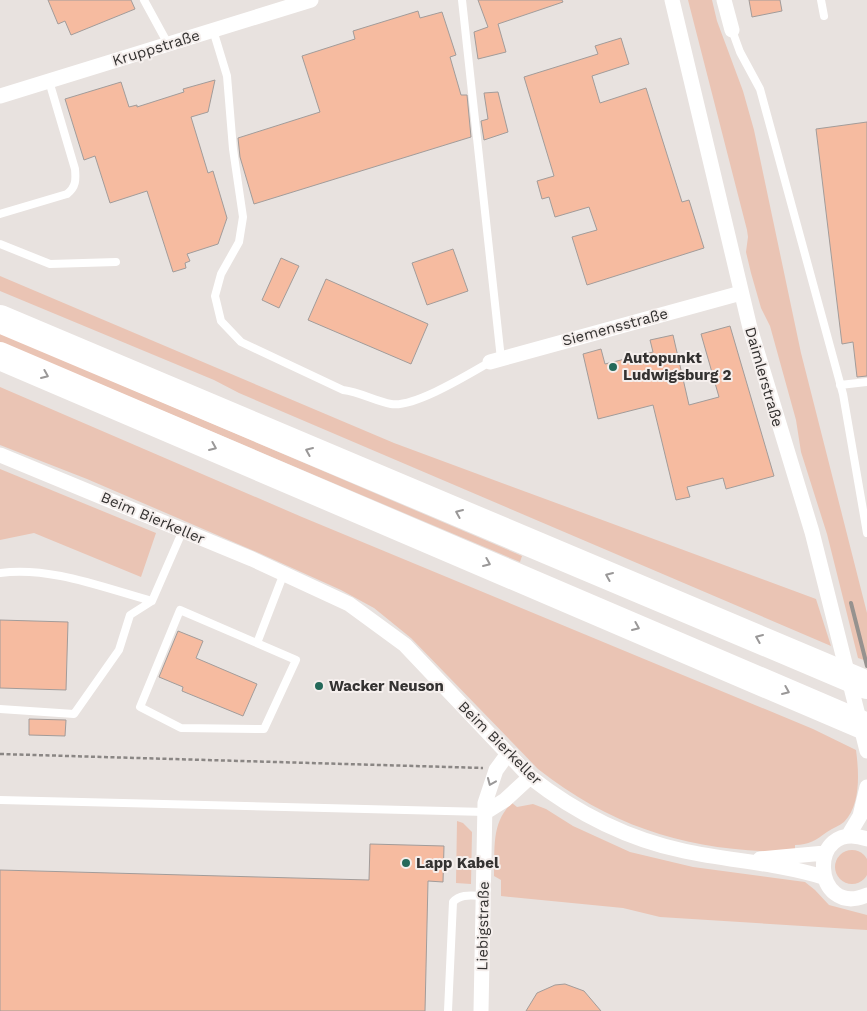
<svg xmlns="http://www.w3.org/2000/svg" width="867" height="1011" viewBox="0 0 867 1011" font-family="'Work Sans',sans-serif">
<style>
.green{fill:#eac4b4}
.building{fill:#f6bba0;stroke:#a29c9a}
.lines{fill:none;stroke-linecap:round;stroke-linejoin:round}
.path{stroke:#8a8684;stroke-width:2.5;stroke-dasharray:4 2.5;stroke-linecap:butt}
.service{stroke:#fff;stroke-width:8}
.minor{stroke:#fff;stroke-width:15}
.motorway{stroke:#fff;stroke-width:28}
.rail{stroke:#96928f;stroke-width:4}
.oneway{stroke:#9a9898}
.poi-dot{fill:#25695a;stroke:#f5efed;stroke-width:2}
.labels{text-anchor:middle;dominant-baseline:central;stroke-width:4;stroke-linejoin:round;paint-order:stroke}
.street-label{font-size:15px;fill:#343231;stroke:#f5efed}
.poi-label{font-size:15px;font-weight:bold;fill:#343231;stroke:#f5efed;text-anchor:start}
</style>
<rect width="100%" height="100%" fill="#e8e2df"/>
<path class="green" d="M688,0h24l5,21 26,70 11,39 47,223 66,260v48l-9,-3 -31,-124 -26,-82 -5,-32 -26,-94 -9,-18 -10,-35 -5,-21 2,-15 -1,-7z
M0,276l394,167 422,156 15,47 -592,-253 -25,-13 -214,-89z
M0,333l522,223 -2,6 -520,-220z
M0,387l302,130 511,212 43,21c3,22 5,55 -12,72 -5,4 -11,6 -17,10 -11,8 -18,13 -32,13v7c-100,0 -178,-21 -257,-83l-127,-131 -37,-30 -33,-18 -82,-37 -172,-74 -87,-34z
M0,469l156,64 -15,44 -107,-44 -34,7z
M512,803l5,4 16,-3 13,5 27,17 57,26 63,15 112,15 10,8 14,15 38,10v15l-207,-13 -37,-9 -122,-12v-16l-7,-4c1,-27 -3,-54 18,-73z
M457,821l6,2 9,9 -1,52 -15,-1z
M835 867a17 17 0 1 1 34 0a17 17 0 1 1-34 0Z"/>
<path class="building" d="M48,0h83l4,9 -64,26 -6,-14 -7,3z
M478,0h84l1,2 -65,22 8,28 -28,7 -4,-27 14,-5z
M749,0h31l2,11 -30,6z
M418,11l2,7 22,-6 14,43 -6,2 11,38h6l4,42 -217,67 -14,-47 -2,-19 82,-26 -18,-56 53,-17 -2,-8z
M621,38l8,26 -37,12 8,27 46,-15 36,114 7,-2 15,48 -117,37 -15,-48 25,-7 -8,-23 -34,10 -6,-20 -7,2 -5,-18 17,-5 -30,-99 74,-23 -3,-8z
M215,80l-7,32 -17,5 17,56 5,-2 14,47 -9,26 -31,10 3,7 -5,2 1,5 -13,4 -26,-81 -37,12 -15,-47 -11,4 -19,-61 56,-17 8,25 8,-2v2l47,-15 -1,-3z
M498,92l10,40 -24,8 -3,-19 7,-2 -4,-26z
M867,122v254l-10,1 -4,-35 -11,2 -26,-215z
M453,249l15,42 -41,14 -15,-42z
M281,258l18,8 -20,42 -17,-8z
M326,279l102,45 -17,40 -103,-44z
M730,326l44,150 -48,13 -3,-11 -36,9 3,10 -14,3 -23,-95 -55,14 -15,-65 18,-5 4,15 48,-12 -3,-12 23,-5 16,70 30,-8 -18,-63z
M0,620l68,2 -2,68 -66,-2z
M178,631l25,10 -7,17 61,26 -14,32 -61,-25 1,-4 -24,-10z
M29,719l37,1 -1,16 -36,-1z
M370,844l74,2 -1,36 -15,-1 -3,130h-425v-141l369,10z
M565,984l19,7 17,20h-75l11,-18 18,-8z"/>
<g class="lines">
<path class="path" d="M0,754l483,14"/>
<path class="service" d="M144,0l24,44
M462,0l39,359
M821,0l3,16
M213,30l14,46 6,73 10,68 -4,25 -18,32 -6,22 6,25 20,21 102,48c17,2 32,11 48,14 23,4 78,-30 99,-42
M732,30l8,22 20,37 83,305 24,139
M0,214l67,-20c9,-7 9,-14 8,-25l-26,-88
M0,244l50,20 66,-2
M840,385l27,-3
M0,573c50,-7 104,15 152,28
M180,610l116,50 -32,69 -83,-1 -41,-21z
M257,643l27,-70
M0,709l74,5 45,-64 11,-35 22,-14 31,-71
M0,800l486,12
M448,1011l5,-109c8,-9 20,-6 31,-6"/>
<path class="minor" d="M672,0l78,328 62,204 55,219
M724,0l8,30
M0,96l311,-96
M490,362l251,-69
M0,455l252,104 97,45 56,41 125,132c46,36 97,62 154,74 46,10 94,12 139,26
M486,812l19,-12 25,-23
M848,836l12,-20 7,-29
M867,839c-61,-21 -55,80 0,56
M760,859l65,-6
M481,1011l4,-208 11,-33 11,-15"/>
<path class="motorway" d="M0,319l867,366
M0,356l867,371"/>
<path class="rail" d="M851,603l16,63"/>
</g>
<defs><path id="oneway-chevron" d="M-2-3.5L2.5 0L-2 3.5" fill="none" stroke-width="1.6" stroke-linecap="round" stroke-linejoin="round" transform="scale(1.25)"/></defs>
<g class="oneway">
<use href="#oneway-chevron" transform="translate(45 375) rotate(23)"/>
<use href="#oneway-chevron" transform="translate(213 447) rotate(23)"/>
<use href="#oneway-chevron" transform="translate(309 451) rotate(-157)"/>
<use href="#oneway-chevron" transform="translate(459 513) rotate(-157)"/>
<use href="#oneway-chevron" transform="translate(487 563) rotate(23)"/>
<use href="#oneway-chevron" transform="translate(609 576) rotate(-157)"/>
<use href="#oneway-chevron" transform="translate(636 627) rotate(23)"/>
<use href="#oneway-chevron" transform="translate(759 638) rotate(-157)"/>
<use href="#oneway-chevron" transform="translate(786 691) rotate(23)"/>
<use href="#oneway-chevron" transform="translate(491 782) rotate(113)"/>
</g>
<g class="poi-dot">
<circle cx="613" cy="367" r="5"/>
<circle cx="319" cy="686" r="5"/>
<circle cx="406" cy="863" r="5"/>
</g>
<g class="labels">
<g class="street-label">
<text transform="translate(156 48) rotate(-17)">Kruppstraße</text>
<text transform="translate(615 327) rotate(-15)">Siemensstraße</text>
<text transform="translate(764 377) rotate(74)">Daimlerstraße</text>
<text transform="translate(153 518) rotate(23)">Beim Bierkeller</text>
<text transform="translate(500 743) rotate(45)">Beim Bierkeller</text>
<text transform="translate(483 926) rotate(-89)">Liebigstraße</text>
</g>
<g class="poi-label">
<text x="623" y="358">Autopunkt<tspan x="623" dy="17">Ludwigsburg 2</tspan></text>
<text x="329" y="686">Wacker Neuson</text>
<text x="416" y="863">Lapp Kabel</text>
</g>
</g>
</svg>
